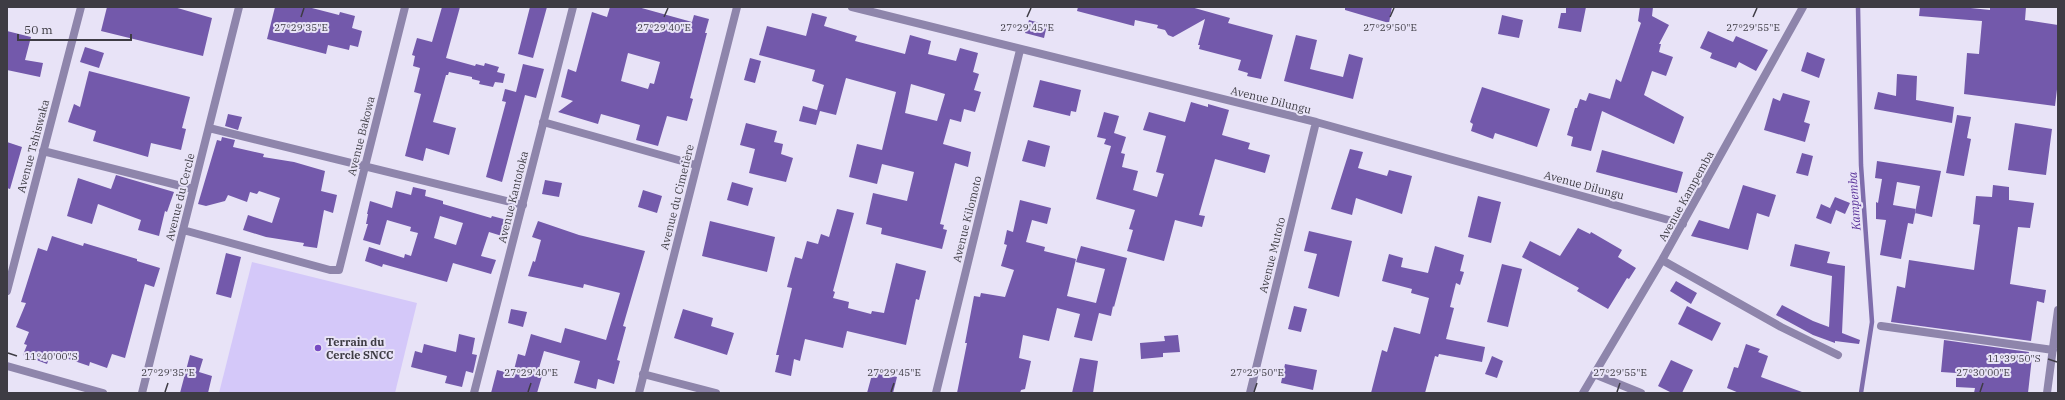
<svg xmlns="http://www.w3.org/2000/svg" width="2065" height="400" viewBox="0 0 2065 400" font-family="'IBM Plex Serif',serif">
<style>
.green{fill:#d4c8f9}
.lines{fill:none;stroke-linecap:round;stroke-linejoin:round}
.stream{stroke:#7f6dac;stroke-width:4.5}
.building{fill:#7359ab;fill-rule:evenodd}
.street{stroke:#8e85ab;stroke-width:8}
.ticks{fill:none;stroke:#3e3c44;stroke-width:1.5}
.poi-dot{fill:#774ac3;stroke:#e8e3f7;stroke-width:1.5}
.labels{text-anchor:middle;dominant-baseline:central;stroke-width:4;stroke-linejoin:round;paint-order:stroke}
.street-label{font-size:11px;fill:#3e3c44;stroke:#e8e3f7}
.poi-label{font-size:11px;font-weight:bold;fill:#3e3c44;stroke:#e8e3f7;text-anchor:start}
.water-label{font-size:12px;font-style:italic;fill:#5b349a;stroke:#e8e3f7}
.ticks-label{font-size:10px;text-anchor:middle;fill:#3e3c44;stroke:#e8e3f7;stroke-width:4;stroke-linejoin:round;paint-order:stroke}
</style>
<rect width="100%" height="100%" fill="#e8e3f7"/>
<path class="green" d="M252,262l165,41 -22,90h-176z"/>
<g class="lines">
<path class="stream" d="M1858,7l3,158 11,157 -11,71"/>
</g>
<path class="building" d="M107,7h67l38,11 -9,38 -102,-25z
M275,7h33l31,8 1,-3 15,4 -3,12 10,3 -4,16 -8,-2 -1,5 -21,-5 -2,9 -59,-15z
M442,7h18l-14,51 29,8 1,-2 8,2 1,-3 14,4 -2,5 8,2 -2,9 -8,-1 -2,5 -14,-3 1,-3 -8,-2v-2l-23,-5 -1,3h-2l-13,47 23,6 -7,27 -23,-7 -3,13 -18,-5 16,-62 -7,-2 6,-24 -7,-2 2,-10 -3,-1 5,-17 15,4z
M530,7h17l-14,51 -15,-4z
M610,7h28l54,15 2,-7 15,4 -4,14h2l-17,65 3,1 -6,22 -20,-5 -9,30 -22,-6 4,-15 -39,-11 -3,10 -40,-12 15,-11 -12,-4 7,-28 8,3 16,-60 15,5zM628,53l32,9 -6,22 -4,-1 -2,6 -27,-8z
M1078,7h113l39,11 -2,5 45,12 -12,44 -14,-3 1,-3 -10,-3 3,-10 -42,-11 1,-4h-2l7,-26 -32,18 -5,-2 -3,-5 -8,-2 1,-3 -23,-5 -1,6 -57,-15z
M1345,7h47l-3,16 -44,-13z
M1566,7h20l-5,25 -23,-4 3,-15h5z
M1640,7h13l-1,9 17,9 -10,19h2l-2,8 14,5 -7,19 -14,-5 -8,24 40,22 -10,27 -72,-33 -11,40 -20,-5 2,-9 -6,-2 8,-27h2l3,-9 6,2 3,-8 21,6 6,-20 5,3 20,-59 -3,-2z
M1920,7h41l29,3v-3h36l-1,13 33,5v56l-3,25 -91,-12 3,-41 12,1 3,-33 -63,-5z
M812,13l15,4 -3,9 33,10 -2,5 50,13 5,-19 21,6 -3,13 28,7 4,-13 18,5 -5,19 6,2 -5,16 7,2 -6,20 -11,-3 -3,13 -11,-3 -7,25 28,8 -3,15 -13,-4 -15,61 4,1 -1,4 4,1 -5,19 -61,-15 1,-6 -16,-4 7,-31 34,8 7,-29 -32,-8 -5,20 -28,-7 8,-33 25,6 14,-58 -50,-14 -10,37 -16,-4 -4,14 -17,-4 4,-15 14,4 7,-25 -12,-4 3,-11 -56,-15 8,-29 39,10zM911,84l34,10 -8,27 -32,-8z
M1502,15l21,5 -4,18 -21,-4z
M1029,20l18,5 -3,13 -19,-5z
M7,31l24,6 -6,23 18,3 -3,14 -33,-7z
M1708,31l25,11 3,-6 32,14 -12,21 -17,-9 -3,6 -26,-10 2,-5 -12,-5z
M1296,35l21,5 -7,29 33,8 6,-23 14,4 -10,41 -69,-18z
M85,47l19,6 -5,15 -19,-6z
M1807,52l18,7 -6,19 -18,-7z
M750,58l11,3 -6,22 -11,-3z
M523,64l21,5 -8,29 -11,-3 -23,87 -16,-5 20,-75 -4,-1 3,-12 11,3z
M89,71l101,26 -8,31 4,1 -5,21 -30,-7 -3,14 -55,-16 3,-10 -28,-9 6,-18 6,3z
M1897,74l20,2 -1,24 38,7 -2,16 -78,-14 4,-17 18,4z
M1040,80l41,10 -5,22 -5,-1 -1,5 -37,-9z
M1482,87l68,22 -13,38 -42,-14 -2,6 -22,-8 2,-7 -3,-2z
M1783,93l27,8 -6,21 6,2 -5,18 -41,-12 9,-32 7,3z
M1191,102l17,5v-3l21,6 -7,25 28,8 -2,6 22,6 -5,18 -50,-14 -16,56 6,1 -3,11 -27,-7 -11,41 -37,-10 6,-21 -4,-1 6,-19 -39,-11 15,-53 -7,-2 2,-5 -9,-2 7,-25 15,4 -5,17 12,4 -5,16 4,1 -3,13 16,4 -5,19 24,7 7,-23 -8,-2 10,-36 -23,-6 6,-18 36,10z
M228,114l14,3 -4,13 -13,-4z
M1957,115l14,2 -4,21 4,1 -7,37 -18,-3z
M746,123l31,8 -3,11 9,2 -2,10 12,4 -7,24 -37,-9 6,-24 -15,-4z
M2015,123l37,6 -6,46 -38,-5z
M222,137l13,3 -2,7 31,7 -1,3 31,5 31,9 -4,20 16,4 -4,18 -9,-3 -7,38 -14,-2 1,-3 -38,-6 -23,-7 5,-15 24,8 8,-25 -21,-7 -2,3 -7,-2 -3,10 -19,-7 -3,6 -19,5 -8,-2 19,-64 4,1z
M1028,140l22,6 -5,21 -23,-6z
M7,142l15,5 -12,42 -3,-1z
M1350,149l13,3 -5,16 29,8 2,-6 23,6 -10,38 -46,-16 -4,17 -21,-6z
M1602,150l81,22 -6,21 -81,-21z
M1802,153l11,3 -5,20 -12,-3z
M1877,161l64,10 -9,46 -17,-4 5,-27 -23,-4 -4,23 23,4 -3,15 -5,-1 -7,36 -21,-4 6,-35 -10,-1v-17l2,1 4,-24 -7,-1z
M116,175l58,17 -7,20 -2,-1 -6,25 -21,-6 3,-10 -43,-16 -6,20 -25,-8 11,-38 33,11z
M545,180l17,3 -3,14 -17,-3z
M732,182l21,6 -5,18 -21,-6z
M1743,185l33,10 -7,22 -12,-4 -9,37 -57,-14 8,-16 30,9z
M1993,185l16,2v13l25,3 -4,25 -12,-1 -8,57 36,6 -2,13 -7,-2 -6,40 -140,-19 6,-36 8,2 4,-28 65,10 6,-45 -7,-1 3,-28 16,1z
M413,187l13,3 -1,6 18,5v3l48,14 1,-2 15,4 -5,16 -13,-4 -8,24 15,4 -5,14 -38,-11 -6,19 -64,-18 -1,3 -17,-6 4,-14 35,11 1,-4 6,2 7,-23 -8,-2 1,-4 -24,-7 -7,25 -17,-5 5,-16h-2l2,-10h-1l3,-13 22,7 4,-17 15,4zM440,216l23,7 -7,22 -22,-7z
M643,190l19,6 -5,17 -19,-6z
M1478,196l23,6 -10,41 -23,-6z
M1835,197l15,6 -5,11 -9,-4 -5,14 -15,-6 5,-14 11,5 -2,-1z
M1020,200l31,8 -4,16 -15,-4 -6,22 19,5 -1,4 32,8 -9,37 29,7 9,-34 -29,-7 5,-16 46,12 -13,49 -1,-1 -2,10 -12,-3 -7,28 -18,-4 6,-23 -23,-6 -8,33 -26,-6 -4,23 12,3 -6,28 -4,1 -1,3h-63l10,-50h-2l9,-47 6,1 1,-4 24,4 9,-27 -13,-4 6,-21 -3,-1 3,-14 6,2z
M837,209l17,4 -21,78 2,1 -2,6 16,4 -1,6 23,6 1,-3 12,2 12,-50 30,8 -7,29 -3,-1 -10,46 -59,-14 -4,17 -38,-9 -5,22 -6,-2 -3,17 -16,-4 4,-17h-3l16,-67 -5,-1 8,-30 7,2 5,-18 11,3 3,-10 8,3z
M538,221l41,14 66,16 -22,75 3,1 -9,33 3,1 -6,23 -16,-5 -2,10 -22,-6 6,-22 -36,-10 -7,24 5,1 -5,17h-46l6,-23 16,4 5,-20 7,2 6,-22 30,9 4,-15 41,12 14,-47 -36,-9 -1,4 -55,-12 5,-15 2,1 6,-22 -9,-3z
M710,221l65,16 -8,35 -65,-16z
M1578,228l12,6 1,-2 31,18 -4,7 18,11 -7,11 -2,-1 -19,31 -31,-18 2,-3 -57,-31 8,-16 30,15z
M1309,231l43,10 -13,56 -31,-9 9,-34 -13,-3z
M52,236l31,10 1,-3 53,16v2l23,7 -6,19 -9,-3 -20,74 -13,-4 -5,14 -17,-6 -1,4 -38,-13 -4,11 -24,-9 4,-10 -3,-1 5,-12 -13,-5 10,-24 -5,-1 17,-54 9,3z
M1795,244l35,8 -3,11 18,3 -3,67 18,7 -1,4 -24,-3v2l-22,-8 -37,-20 6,-10 31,16 16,6 3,-51 -42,-10z
M1435,246l29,9 -4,16 4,1 -4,13 -4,-2 -6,24 4,1 -8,31 39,8 -3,15 -43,-8 -1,3 -3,-1 -10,37h-54l11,-43 5,2 7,-25 26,7 9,-36 -18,-5 1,-4 -30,-8 7,-27 14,4 -2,9 27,6z
M226,253l15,4 -10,41 -15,-4z
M1502,264l20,5 -14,58 -21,-5z
M1676,281l21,12 -6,11 -21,-13z
M1294,306l13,3 -6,23 -13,-3z
M1687,306l34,17 -9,18 -34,-17z
M511,309l16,3 -4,15 -15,-4z
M683,309l30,9 -2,8 23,7 -7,22 -53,-17z
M459,334l16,4 -3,16 5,1 -4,18 -7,-2 -4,16 -17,-4 2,-7 -36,-9 4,-16 7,2 2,-9 32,8z
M1178,335l2,17 -17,1v4l-22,2 -1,-16 25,-2 -1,-5z
M1944,340l85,12 -1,5h4l-4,36h-54l1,-5 -19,-1v-14l-15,-1z
M1746,344l14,5 -2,3 10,4 -7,21 41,15 -1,1h-62l-12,-5 7,-21 4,1z
M190,355l13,4 -4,13 13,4 -4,17h-28z
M1492,356l11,5 -6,17 -12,-4z
M1080,358l18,3 -5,32h-21z
M1671,360l22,10 -11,23h-10l-14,-7z
M1285,364l32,6 -4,20 -32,-7z
M873,371l24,6 -4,16h-26z"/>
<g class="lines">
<path class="street" d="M852,7l464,115 367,102
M543,122l153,43
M209,128l314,77
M43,151l150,38
M183,230l147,40h9l66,-263
M1662,260l119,67 57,28
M7,291l74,-284
M1881,326l172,24
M7,366l96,27
M643,374l73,19
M1594,374l47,19
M142,393l97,-386
M474,393l99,-386
M639,393l98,-386
M936,393l84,-343
M1250,393l66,-271
M1583,393l79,-133 141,-253
M2047,393l11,-83"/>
</g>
<path class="ticks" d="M301,17l3,-9M664,17l4,-9M1027,17l4,-9M1390,17l4,-9M1753,17l4,-9M8,353l9,3M2048,359l9,3M165,392l3,-9M528,392l3,-9M891,392l3,-9M1254,392l3,-9M1617,392l3,-9M1980,392l3,-9"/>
<circle class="poi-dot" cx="318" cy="348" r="4"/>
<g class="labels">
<g class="street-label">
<text transform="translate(1271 100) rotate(14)">Avenue Dilungu</text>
<text transform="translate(361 136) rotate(-76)">Avenue Bakowa</text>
<text transform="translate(33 146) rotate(-75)">Avenue Tshiswaka</text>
<text transform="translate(1584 185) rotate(15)">Avenue Dilungu</text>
<text transform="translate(1686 196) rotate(-61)">Avenue Kampemba</text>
<text transform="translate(180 197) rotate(-76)">Avenue du Cercle</text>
<text transform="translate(513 197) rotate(-76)">Avenue Kantotoka</text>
<text transform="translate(677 197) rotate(-76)">Avenue du Cimetière</text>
<text transform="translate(967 219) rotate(-76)">Avenue Kilomoto</text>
<text transform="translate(1272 255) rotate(-76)">Avenue Mutoto</text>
</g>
<g class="poi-label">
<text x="326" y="342">Terrain du<tspan x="326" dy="13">Cercle SNCC</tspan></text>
</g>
<g class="water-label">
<text transform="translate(1854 201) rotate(-94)">Kampemba</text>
</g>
</g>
<g class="ticks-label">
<text x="301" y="31">27°29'35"E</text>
<text x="664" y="31">27°29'40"E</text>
<text x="1390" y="31">27°29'50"E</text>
<text x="1753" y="31">27°29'55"E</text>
<text x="1027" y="31">27°29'45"E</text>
<text x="51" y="360">11°40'00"S</text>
<text x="2014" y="362">11°39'50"S</text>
<text x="168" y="376">27°29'35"E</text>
<text x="531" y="376">27°29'40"E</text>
<text x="894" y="376">27°29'45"E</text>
<text x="1257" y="376">27°29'50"E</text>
<text x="1620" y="376">27°29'55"E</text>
<text x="1983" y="376">27°30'00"E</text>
</g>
<rect width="2065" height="400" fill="none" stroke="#3e3c44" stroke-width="16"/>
<path d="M18 34v6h113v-6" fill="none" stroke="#3e3c44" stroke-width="2"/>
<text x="24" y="34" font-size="12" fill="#3e3c44" stroke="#e8e3f7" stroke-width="3" paint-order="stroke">50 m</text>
</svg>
